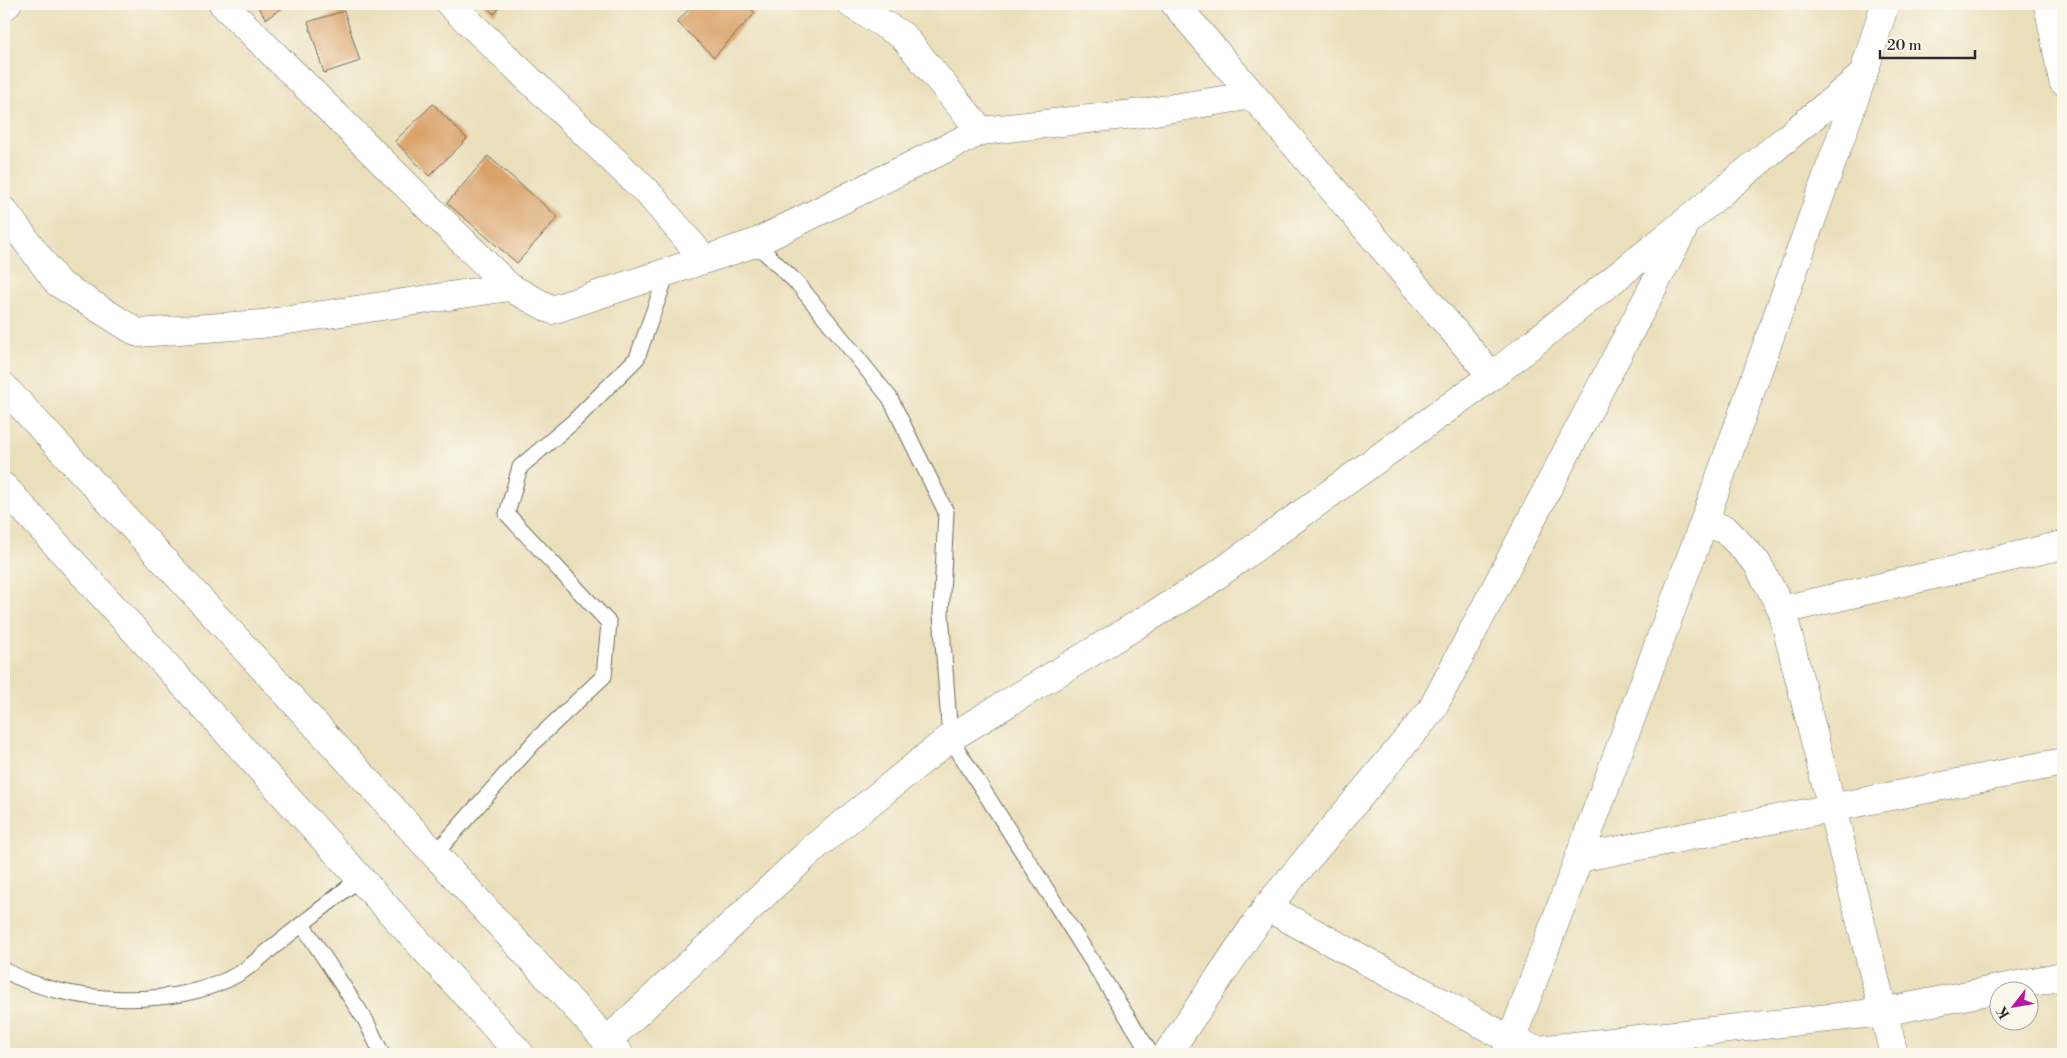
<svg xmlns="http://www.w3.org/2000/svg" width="2067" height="1058" viewBox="0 0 2067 1058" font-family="'Libre Bodoni',serif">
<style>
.building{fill:#d9a269}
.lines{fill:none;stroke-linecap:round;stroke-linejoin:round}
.lane-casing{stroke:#6e6a5d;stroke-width:17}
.street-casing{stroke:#6e6a5d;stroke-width:29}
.secondary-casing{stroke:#6e6a5d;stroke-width:29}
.lane{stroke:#fff;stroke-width:15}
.street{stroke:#fff;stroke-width:28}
.secondary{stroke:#fff;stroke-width:28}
</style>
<rect width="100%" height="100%" fill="#fbf7ec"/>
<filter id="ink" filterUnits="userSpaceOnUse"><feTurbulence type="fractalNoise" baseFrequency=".02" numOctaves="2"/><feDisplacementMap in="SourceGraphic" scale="10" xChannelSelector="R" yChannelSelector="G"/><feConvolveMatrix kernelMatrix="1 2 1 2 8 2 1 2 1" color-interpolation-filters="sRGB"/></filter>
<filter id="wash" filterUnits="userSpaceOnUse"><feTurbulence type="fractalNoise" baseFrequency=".0096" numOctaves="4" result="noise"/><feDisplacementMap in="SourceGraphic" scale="20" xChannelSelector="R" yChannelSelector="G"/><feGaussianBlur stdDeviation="1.12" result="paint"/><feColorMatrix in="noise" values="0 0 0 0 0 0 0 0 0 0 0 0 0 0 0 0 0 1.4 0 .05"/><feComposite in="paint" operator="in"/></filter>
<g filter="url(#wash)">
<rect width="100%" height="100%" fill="#eadfbb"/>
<g id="blocks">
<path class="building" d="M256,4h32l-22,15z
M483,4h20l-9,10z
M694,4h51l10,9 -41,44 -37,-35z
M344,11l16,50 -36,12 -16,-51z
M433,104l34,35 -38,37 -34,-35z
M488,156l70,61 -41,46 -70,-60z"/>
</g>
</g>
<g filter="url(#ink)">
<use href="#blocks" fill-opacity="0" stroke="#6e6a5d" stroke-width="1"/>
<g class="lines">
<g class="lane-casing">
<path id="lane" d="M755,243l43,41 92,114 56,114 -5,102 9,124 201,316
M434,855l103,-116 67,-63 5,-53 -102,-109 13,-47 53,-45 64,-64 31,-87
M302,924l64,97 16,33
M4,970c60,35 173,40 234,4 14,-8 26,-20 39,-30 28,-22 55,-44 83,-66"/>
</g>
<g class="street-casing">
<path id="street" d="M223,4l286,283 43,23 203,-67 226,-112 162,-18 110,-18
M450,4l199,190 55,65
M851,4l52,32 78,95
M1175,4l317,372
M4,7l3,-3
M4,211l54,72 80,50 124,-9 247,-37
M1704,522l22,8 31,33 25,47 281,-65
M1782,610l112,444
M1579,858l484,-96
M1267,907l244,133 27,10 345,-38 180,-36
M606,1042l211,-197 133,-107 256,-155 286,-207 196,-156 175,-145
M1167,1054l100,-147 164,-196 252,-481"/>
</g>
<g class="secondary-casing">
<path id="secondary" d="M2048,4l15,77
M4,387l615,667
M4,487l516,567
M1506,1054l198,-532 159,-447 22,-71"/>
</g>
<use href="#lane" class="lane"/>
<use href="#street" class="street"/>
<use href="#secondary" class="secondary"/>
</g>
</g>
<rect width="2067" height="1058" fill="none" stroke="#fbf7ec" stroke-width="20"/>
<g transform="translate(2014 1006) rotate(239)"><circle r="24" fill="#fbf7ec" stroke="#a8a59f"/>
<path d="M0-4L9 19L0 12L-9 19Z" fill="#b5179e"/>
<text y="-8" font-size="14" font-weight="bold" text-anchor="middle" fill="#2b2b2b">K</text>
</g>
<path d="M1880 50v8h95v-8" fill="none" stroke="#2b2b2b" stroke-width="2.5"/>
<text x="1887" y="50" font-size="15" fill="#2b2b2b" stroke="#fbf7ec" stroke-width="4" paint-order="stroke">20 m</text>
</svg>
